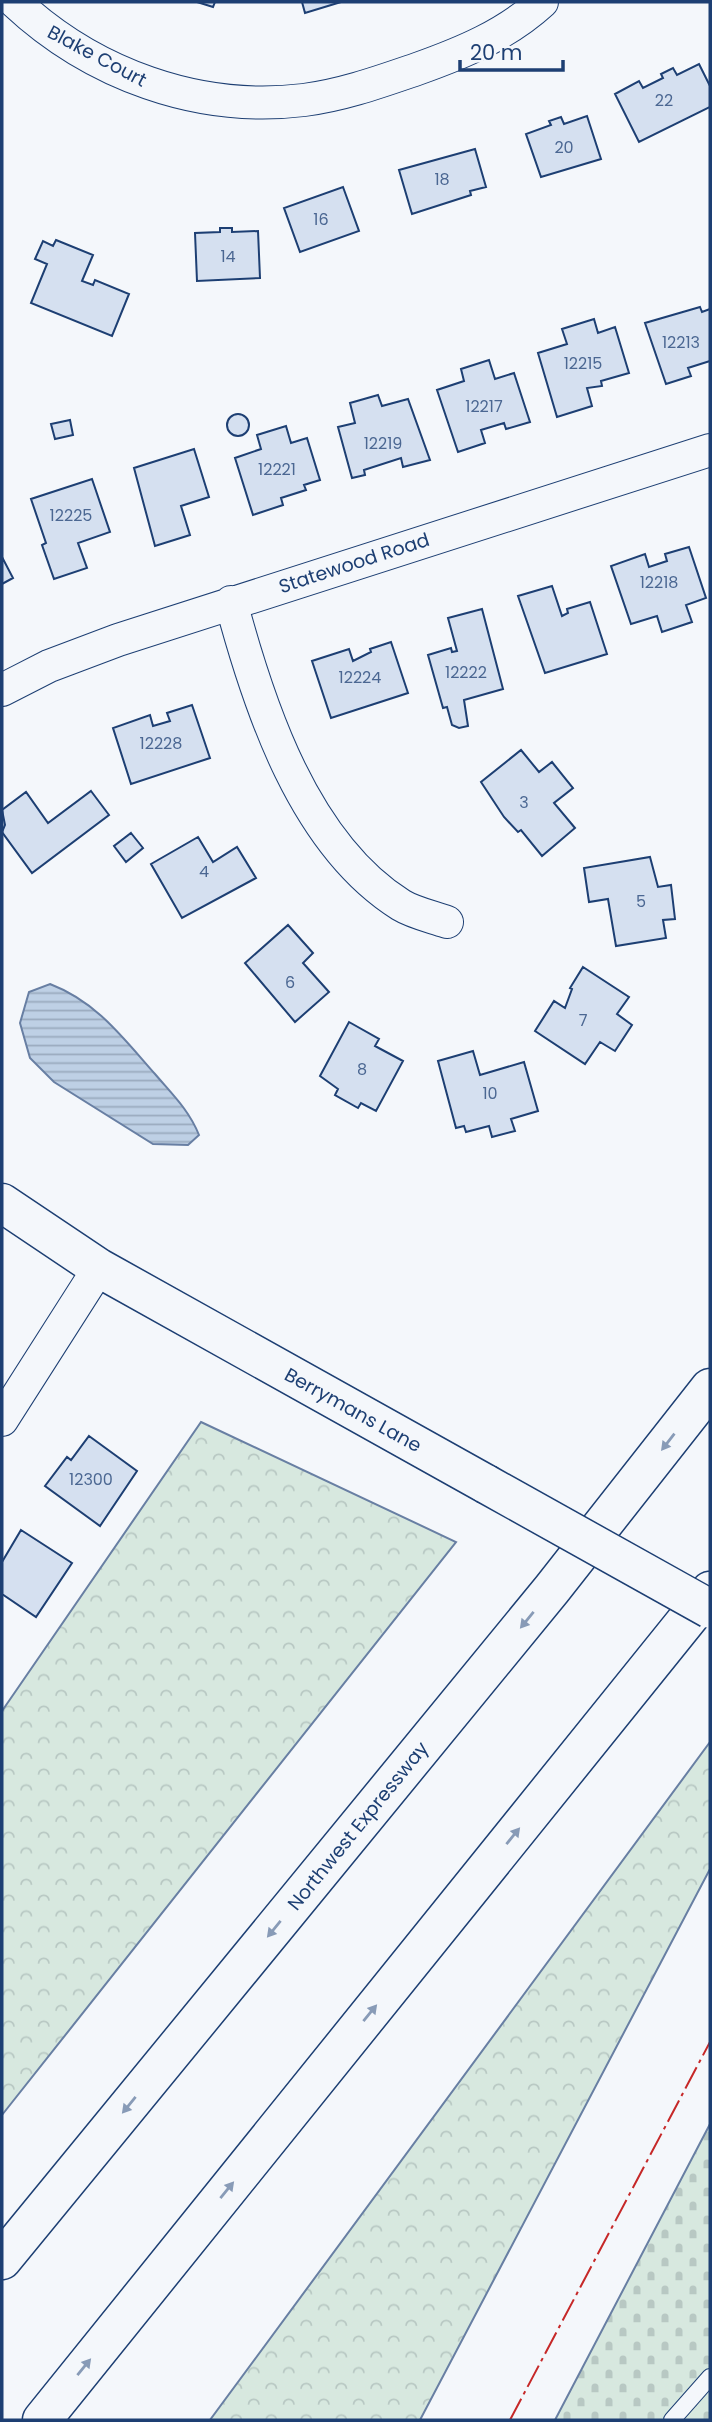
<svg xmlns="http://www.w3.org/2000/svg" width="712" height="2422" viewBox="0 0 712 2422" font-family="Poppins,sans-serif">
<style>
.forest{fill:url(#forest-crowns);stroke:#687fa3;stroke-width:2}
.cemetery{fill:url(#cemetery-stones);stroke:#687fa3;stroke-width:2}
.water{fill:url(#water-rules);stroke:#687fa3;stroke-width:2}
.building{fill:#d5e0f0;stroke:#1d3f73;stroke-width:2}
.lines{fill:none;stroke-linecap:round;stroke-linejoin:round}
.service-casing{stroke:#1d3f73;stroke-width:18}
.minor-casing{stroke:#1d3f73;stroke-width:34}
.tertiary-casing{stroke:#1d3f73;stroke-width:41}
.motorway-casing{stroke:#1d3f73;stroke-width:41}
.service{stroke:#f4f7fb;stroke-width:16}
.minor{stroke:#f4f7fb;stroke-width:32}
.tertiary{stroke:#f4f7fb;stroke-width:38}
.motorway{stroke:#f4f7fb;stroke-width:38}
.tertiary-bridge-casing{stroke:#1d3f73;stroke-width:41;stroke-linecap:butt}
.tertiary-bridge{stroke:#f4f7fb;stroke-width:38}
.power{stroke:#c62828;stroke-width:2;stroke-dasharray:24 5 3.5 5;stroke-linecap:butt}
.oneway{fill:#889bb7}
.labels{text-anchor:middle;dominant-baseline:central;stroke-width:5;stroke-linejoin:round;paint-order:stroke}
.number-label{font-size:16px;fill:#4b6792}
.street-label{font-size:19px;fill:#1d3f73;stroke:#f4f7fb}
</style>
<defs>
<pattern id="forest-crowns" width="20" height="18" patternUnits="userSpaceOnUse" patternTransform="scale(1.75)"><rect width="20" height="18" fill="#d7e8df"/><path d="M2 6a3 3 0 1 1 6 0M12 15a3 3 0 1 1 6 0" fill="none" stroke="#b8c8c3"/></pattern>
<pattern id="cemetery-stones" width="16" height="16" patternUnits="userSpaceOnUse" patternTransform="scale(1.75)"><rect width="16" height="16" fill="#d7e8df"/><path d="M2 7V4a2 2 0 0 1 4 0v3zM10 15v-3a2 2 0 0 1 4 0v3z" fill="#b8c8c3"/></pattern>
<pattern id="water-rules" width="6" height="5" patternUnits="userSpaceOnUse" patternTransform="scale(1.75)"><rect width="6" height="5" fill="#bed0e5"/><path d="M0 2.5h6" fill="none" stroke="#9aaabe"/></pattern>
</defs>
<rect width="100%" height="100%" fill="#f4f7fb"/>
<path class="forest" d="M201,1422l255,120 -454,573v-404z
M710,1742v127l-290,551h-210z"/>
<path class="cemetery" d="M710,2124v296h-155z"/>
<path class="water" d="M50,984c47,18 73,54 105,90 17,20 34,36 44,61l-11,10 -35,-1 -99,-62 -24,-24 -10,-35 9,-31z"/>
<path class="building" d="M197,2h18l-2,5z
M302,2h39l-36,11z
M699,64l11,22v21l-71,35 -24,-48 24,-13 4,7 20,-10 -2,-4 12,-6 4,7z
M587,116l14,43 -60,18 -15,-43 25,-9 -2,-4 12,-4 3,7z
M475,149l11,38 -16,4 1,4 -59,19 -13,-44z
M343,187l16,44 -59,21 -16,-44z
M220,228h12v4l26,-1 2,47 -63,3 -2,-48 25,-1z
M56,240l37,15 -11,26 11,4 2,-5 34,14 -17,42 -81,-33 16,-39 -12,-5 8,-18 10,5z
M700,307l2,5 8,-3v52l-22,7 3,8 -25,8 -21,-61z
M594,319l4,14 17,-6 14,46 -28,8 1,5 -15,2 5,18 -35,11 -19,-64 29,-9 -5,-15z
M489,360l6,19 19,-6 16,49 -24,7 -2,-6 -23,7 4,13 -27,9 -21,-62 27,-9 -3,-12z
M378,395l4,11 26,-7 22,61 -27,7 -2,-9 -37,12 1,5 -13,3 -14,-51 17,-4 -5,-20z
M227 425a11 11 0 1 1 22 0a11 11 0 1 1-22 0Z
M70,420l3,15 -18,4 -4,-15z
M286,426l5,17 16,-5 13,42 -16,5 2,5 -25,8 2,7 -30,10 -18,-57 26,-9 -4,-14z
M194,449l15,48 -28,9 9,29 -35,11 -21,-78z
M92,479l18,53 -32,11 9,25 -33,11 -12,-34 4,-2 -15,-44z
M689,547l17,51 -20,7 6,17 -30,10 -5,-16 -26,8 -20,-58 34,-12 4,13 18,-6 -2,-7z
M2,557l11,21 -11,6z
M552,586l10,30 6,-3 -1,-4 23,-7 17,52 -62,19 -27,-77z
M482,609l21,80 -39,11 4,26 -9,2 -7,-3 -5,-18 -4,1 -15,-53 23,-7 1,4 5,-1 -9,-33z
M391,642l17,51 -77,25 -19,-57 37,-12 4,12 18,-9 -1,-3z
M192,705l18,53 -79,26 -18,-56 37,-13 3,11 17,-5 -3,-8z
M521,750l18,22 13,-10 21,26 -19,15 21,25 -33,28 -21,-26 -3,2 -14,-15 -23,-35z
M91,791l18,24 -77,58 -30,-41 3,-7 -3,-15 24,-18 22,31z
M131,833l12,15 -17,14 -12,-16z
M198,837l15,25 24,-15 19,31 -74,40 -31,-54z
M650,857l8,30 13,-2 4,34 -12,1 3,18 -50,8 -8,-47 -19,3 -5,-34z
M288,925l25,28 -10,10 26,29 -34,30 -50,-59z
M583,967l46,30 -12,17 15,11 -17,26 -15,-9 -15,22 -50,-33 19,-30 11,7 7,-19 -2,-1z
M349,1022l30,17 -4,7 28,15 -27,50 -15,-8 -3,5 -23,-13 3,-6 -18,-13z
M473,1051l7,24 44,-13 14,49 -27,8 4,12 -23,6 -3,-11 -23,6 -2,-6 -8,2 -18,-67z
M89,1436l48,35 -37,55 -55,-40 22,-29 4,3z
M21,1530l51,33 -36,54 -34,-23v-32z"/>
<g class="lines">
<g class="service-casing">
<path id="service" d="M672,2420l38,-43"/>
</g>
<g class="minor-casing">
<path id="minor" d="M15,2c77,72 183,111 289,98 39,-5 75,-18 113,-31 45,-16 89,-34 125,-67
M231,602c28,105 73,242 170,303 13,8 32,12 46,17
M2,690l47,-24 69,-26 592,-190
M2,1420l97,-152"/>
</g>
<g class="tertiary-casing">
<path id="tertiary" d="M2,1203l97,65 387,216"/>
</g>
<g class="motorway-casing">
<path id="motorway" d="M2,2260l550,-671 158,-201
M42,2420l668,-829"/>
</g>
<use href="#service" class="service"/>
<use href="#minor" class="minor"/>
<use href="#tertiary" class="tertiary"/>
<use href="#motorway" class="motorway"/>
<g class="tertiary-bridge-casing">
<path id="tertiary-bridge" d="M486,1484l224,125"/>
</g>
<use href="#tertiary-bridge" class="tertiary-bridge"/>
<path class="power" d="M510,2420l200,-378"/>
</g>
<defs><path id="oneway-solid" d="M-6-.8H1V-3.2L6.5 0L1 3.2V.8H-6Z" transform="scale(1.75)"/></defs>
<g class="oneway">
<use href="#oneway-solid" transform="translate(668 1442) rotate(128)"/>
<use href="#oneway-solid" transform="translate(527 1620) rotate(129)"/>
<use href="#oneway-solid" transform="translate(513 1836) rotate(-51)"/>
<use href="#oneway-solid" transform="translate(274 1929) rotate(129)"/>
<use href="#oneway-solid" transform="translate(370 2013) rotate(-51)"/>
<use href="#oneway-solid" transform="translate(129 2105) rotate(129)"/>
<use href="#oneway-solid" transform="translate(227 2190) rotate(-51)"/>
<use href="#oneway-solid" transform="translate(84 2367) rotate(-51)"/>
</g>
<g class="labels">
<g class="number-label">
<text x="664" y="100">22</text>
<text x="564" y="147">20</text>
<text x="442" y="179">18</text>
<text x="321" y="219">16</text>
<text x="228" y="256">14</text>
<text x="681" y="342">12213</text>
<text x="583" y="363">12215</text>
<text x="484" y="406">12217</text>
<text x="383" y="443">12219</text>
<text x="277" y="469">12221</text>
<text x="71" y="515">12225</text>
<text x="659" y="582">12218</text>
<text x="466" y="672">12222</text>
<text x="360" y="677">12224</text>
<text x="161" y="743">12228</text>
<text x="524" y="802">3</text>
<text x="204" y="871">4</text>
<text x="641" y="901">5</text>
<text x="290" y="982">6</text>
<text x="583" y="1020">7</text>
<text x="362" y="1069">8</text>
<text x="490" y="1093">10</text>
<text x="91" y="1479">12300</text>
</g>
<g class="street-label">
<text transform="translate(97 56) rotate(28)">Blake Court</text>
<text transform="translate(354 563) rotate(-18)">Statewood Road</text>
<text transform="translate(353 1410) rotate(29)">Berrymans Lane</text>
<text transform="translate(358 1826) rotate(-51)">Northwest Expressway</text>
</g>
</g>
<rect width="712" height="2422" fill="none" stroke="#1d3f73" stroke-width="7"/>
<path d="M460 60v10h103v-10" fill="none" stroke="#1d3f73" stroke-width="3.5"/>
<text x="470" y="60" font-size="21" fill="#1d3f73" stroke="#f4f7fb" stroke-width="5" paint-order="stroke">20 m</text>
</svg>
